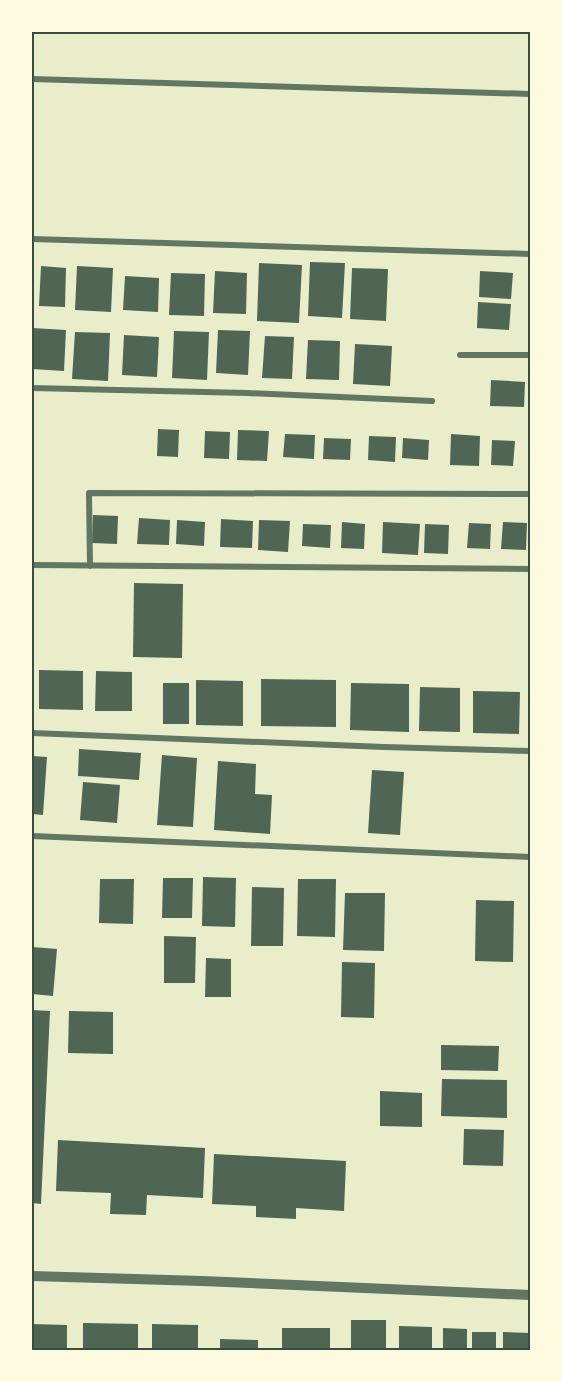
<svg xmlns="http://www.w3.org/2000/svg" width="562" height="1382" viewBox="0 0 562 1382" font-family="'IBM Plex Serif',serif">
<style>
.building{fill:#4f6655}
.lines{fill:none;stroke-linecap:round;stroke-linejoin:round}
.minor{stroke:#617663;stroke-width:6}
.tertiary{stroke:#617663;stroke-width:10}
.neatline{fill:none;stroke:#344e41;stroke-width:2}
</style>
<rect width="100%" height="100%" fill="#e9edc9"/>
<path class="building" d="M310,262l35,1 -3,55 -34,-2z
M259,263l43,2 -3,58 -42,-2z
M41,266l25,2 -1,39 -26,-1z
M77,266l36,2 -2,44 -36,-2z
M352,268l36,1 -2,52 -36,-2z
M215,271l32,2 -1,41 -33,-1z
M480,271l33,2 -2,26 -32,-2z
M171,273l34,1 -1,42 -35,-1z
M125,276l34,2 -1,34 -35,-2z
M478,302l33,2 -2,26 -32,-2z
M32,328l34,2 -2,41 -32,-2z
M218,330l32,1 -2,44 -32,-2z
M174,331l35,1 -2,48 -35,-2z
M75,332l35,1 -2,48 -36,-2z
M124,335l35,2 -2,40 -35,-2z
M265,336l29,1 -2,42 -30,-1z
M308,340l32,1 -1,39 -33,-1z
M355,344l37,2 -2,40 -37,-2z
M491,380l34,2 -1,25 -34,-1z
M158,429l21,1 -1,27 -21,-1z
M238,430l31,1 -2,30 -30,-1z
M205,431l25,1 -1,27 -25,-1z
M285,434l30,1 -1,24 -31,-2z
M451,434l29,2 -1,30 -29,-1z
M369,436l27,1 -1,25 -27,-2z
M324,438l27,1 -1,21 -27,-1z
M403,438l26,2 -1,20 -26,-2z
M492,440l23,1 -2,25 -22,-1z
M93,515l25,1 -1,28 -25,-1z
M139,518l31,2 -1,25 -32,-1z
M221,519l32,2 -1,27 -32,-1z
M177,520l28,2 -1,24 -28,-2z
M259,520l31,1 -2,31 -30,-2z
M342,522l23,2 -1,25 -23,-1z
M383,522l37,2 -2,31 -36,-2z
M503,522l24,1 -1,27 -25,-1z
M469,523l22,1 -1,25 -23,-1z
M303,524l28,1 -1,23 -28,-2z
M425,524l24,1 -1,29 -24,-1z
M134,583l49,1 -1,74 -49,-1z
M39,670l44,1v39l-44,-1z
M96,671l36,1v39h-37z
M261,679l75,1v47l-75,-1z
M196,680l47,1v45l-47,-1z
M163,683h26v41h-26z
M351,683l58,1v48l-59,-2z
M420,687l40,1v44l-41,-1z
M473,691l47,1 -1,42 -46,-1z
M79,749l62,4 -2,27 -61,-4z
M162,755l35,3 -4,69 -36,-2z
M32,756l15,1 -4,58 -11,-1z
M218,761l38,3 -1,30 17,1 -2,39 -56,-4z
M372,770l32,2 -4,63 -32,-2z
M83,782l37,3 -3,38 -37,-3z
M203,877l33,1 -1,49 -33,-1z
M163,878h30l-1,40h-30z
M100,879h34l-1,45 -34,-1z
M298,879h38l-1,58 -38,-1z
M252,887l32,1 -1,58h-32z
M345,893h40l-1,58 -41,-1z
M476,900l38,1 -1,61 -38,-1z
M164,936l32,1 -1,46h-31z
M32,947l25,2 -4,47 -21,-2z
M206,958l25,1v38h-26z
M342,962l33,1 -1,55 -33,-1z
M32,1010l18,1 -9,193 -9,-1z
M69,1011l44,1v42l-45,-1z
M441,1045l58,1 -1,25 -57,-1z
M442,1079l65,1v38l-66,-2z
M380,1091l42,2v34l-42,-1z
M464,1129l40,1 -1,36 -40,-1z
M58,1140l147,8 -2,50 -56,-3 -1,20 -36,-1 1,-21 -55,-2z
M214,1154l132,7 -2,50 -48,-3v11l-40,-2v-11l-44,-2z
M351,1320h35v30h-35z
M83,1323l55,1v26h-55z
M32,1324l35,1v25h-35z
M152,1324l46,1v25h-46z
M399,1326l33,1v23h-33z
M282,1328h48v22h-48z
M443,1328l24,1v21h-24z
M472,1332h24v18h-24z
M503,1332l27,1v17h-27z
M220,1339l38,1v10h-38z"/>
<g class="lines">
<path class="minor" d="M32,79l498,15
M32,239l498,15
M460,355h70
M32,388l215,5 185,8
M32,565l498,4
M90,566l-1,-73 441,1
M32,733l352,14 146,4
M32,836l498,21"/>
<path class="tertiary" d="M32,1276l170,5 328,14"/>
</g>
<rect width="562" height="1382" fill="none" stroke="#fefae0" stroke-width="66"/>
<rect x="33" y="33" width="496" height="1316" class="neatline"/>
</svg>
